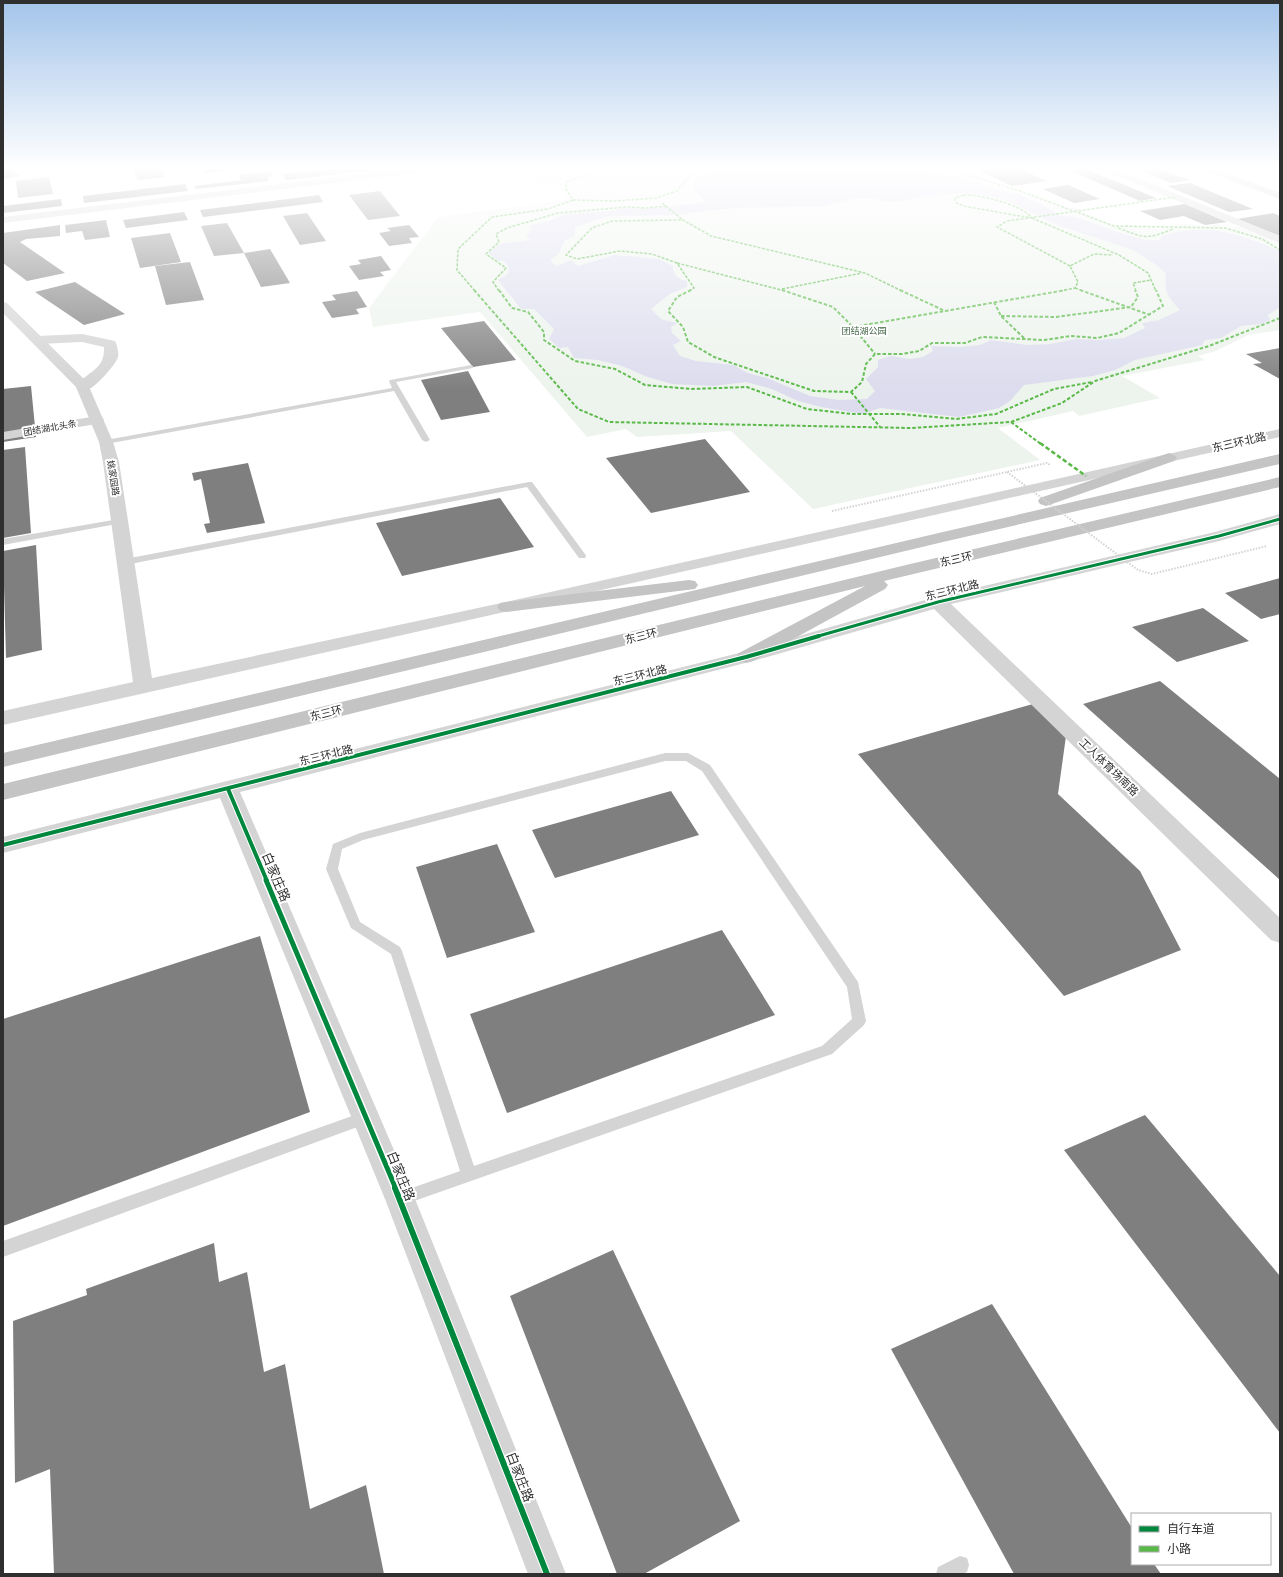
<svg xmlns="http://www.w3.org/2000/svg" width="1283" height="1577" viewBox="0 0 1283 1577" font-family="Helvetica,'Noto Sans SC',sans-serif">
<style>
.green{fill:#edf3ed}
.water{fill:#dcdcee;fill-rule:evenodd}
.building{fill:#7f7f7f}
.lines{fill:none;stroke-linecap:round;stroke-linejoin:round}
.path{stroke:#d3d3d3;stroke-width:2;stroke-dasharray:1.5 1.5;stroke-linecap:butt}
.service{fill:#d4d4d4;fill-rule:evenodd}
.minor{fill:#d4d4d4;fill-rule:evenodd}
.tertiary{fill:#d4d4d4;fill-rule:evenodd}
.primary{fill:#c7c7c7;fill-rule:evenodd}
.trunk{fill:#c4c4c4;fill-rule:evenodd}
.path-bridge{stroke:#d3d3d3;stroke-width:2;stroke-dasharray:1.5 1.5;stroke-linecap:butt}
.quiet-far2{stroke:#58b947;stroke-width:1.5;stroke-dasharray:3 1.5;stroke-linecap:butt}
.quiet-far1{stroke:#58b947;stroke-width:2;stroke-dasharray:3.5 2;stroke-linecap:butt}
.quiet{stroke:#58b947;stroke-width:2.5;stroke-dasharray:4.5 2.5;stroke-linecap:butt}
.cycleway-far3-casing{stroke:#fff;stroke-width:5}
.cycleway-far2-casing{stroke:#fff;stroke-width:6}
.cycleway-far1-casing{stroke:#fff;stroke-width:8}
.cycleway-casing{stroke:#fff;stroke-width:8}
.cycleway-far3{stroke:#00873e;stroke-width:3}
.cycleway-far2{stroke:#00873e;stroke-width:4}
.cycleway-far1{stroke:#00873e;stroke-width:5}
.cycleway{stroke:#00873e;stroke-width:6}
.labels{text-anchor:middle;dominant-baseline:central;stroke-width:4;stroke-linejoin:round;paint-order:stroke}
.far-park-label{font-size:9px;fill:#426546;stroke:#fff}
.far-street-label{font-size:9px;fill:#2f2f2f;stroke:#fff}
.street-label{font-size:11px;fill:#2f2f2f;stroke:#fff}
.near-street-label{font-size:13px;fill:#2f2f2f;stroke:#fff}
</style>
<rect width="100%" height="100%" fill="#fff"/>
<path class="green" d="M522,169h434l9,1 36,17 36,9 22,11 18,1 32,16 50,5 26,-5 24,2 9,-2 9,4 14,-2 39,17v87l-32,5 -32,16 -18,5 7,4 -83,16 38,22 -81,18 -6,-5 -75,17 42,32 -227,49 -82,-78 -94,6 -11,-8 -39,8 -107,-125 -107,15 -4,-19 69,-91 135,-18 -21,-16 -10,1z"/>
<path class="water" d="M714,169h203l36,4 40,16 25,5 22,10 22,12 13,1 45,16 26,7h14l2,-4c46,-14 76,-2 118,15v56l-12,8 2,5 -8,4 -21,2 -20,12 -16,2 -3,5 -67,15 -20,10 -22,6 -69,9 -14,16 -11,7 -40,9 -79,-9 -17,6 -42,-7 -23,-6 -26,-12 -26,-7 -33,4 -41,-2 -27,-8 -23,-10 -24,-6 -24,-2 -6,-11 -9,1 -10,-9 5,-10 -20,-20h-13l-23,-29 10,-6 1,-7 -5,-6h-6l-10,-8 12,-9 30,-4 -4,-5 6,-6 -4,-3 22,-5 14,-7 44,-3 18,-3 11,1 28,-2 41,-5 -11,-11 -2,-8 5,-8zM971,193l32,6 54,26 76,25 22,14 11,9c-2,19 1,23 14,37l-21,10 -17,3 3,5 -21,10 -26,2 -22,-1 -26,5 -23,1 -36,-5 -11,5 -20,2 -29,-1 2,5 -10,6 -13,2 -19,-3 -13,4v7l-12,12 9,12 -8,8 -28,1 -29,-4 -43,-18 -19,-5 -15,-8 -37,-4 -16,-5 -7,-11 8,-4 -9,-8 -1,-6 6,-4 -16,-4 -10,-10 19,-15 17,-7v-6c-9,-2 -14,-5 -14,-15l-14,-7 -44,-4 -37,11 -7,-6 -14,6 -7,-5 9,-8 5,-12 11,-6v-8l34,-11 70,-1 23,-4 36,-3 85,-2 30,-7 17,-1 18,4h12l25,-6z"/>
<path class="building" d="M3,169h8l9,7 -17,3z
M133,169h29l4,8 -28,3z
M201,169h22l1,2 -20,2z
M331,169h41l1,1 -87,10 -4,-6z
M975,169h45l27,12 -35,5z
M1086,169l70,29 -16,3 -69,-30z
M1136,169h24l30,11 -19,3z
M270,171l3,5 -32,4 -3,-5z
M49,177l4,17 -35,4 -2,-17z
M267,177l2,4 -73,8 -2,-3z
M1190,183l63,26 -24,3 -62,-26z
M185,184l3,7 -104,12 -1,-7z
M1068,185l32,14 -26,4 -31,-14z
M380,191l20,25 -32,4 -19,-25z
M319,195l4,7 -120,15 -3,-7z
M61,199l1,7 -59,7v-7z
M1185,204l42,18 -22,3 -21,-9 -24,4 -20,-9z
M184,212l4,8 -62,8 -3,-8z
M307,213l19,28 -26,4 -17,-29z
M1273,213l7,3v20l-43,-17z
M106,220l4,17 -25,3 -3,-9 -16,2 -1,-8z
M227,223l17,30 -30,3 -13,-30z
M60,225v11l-34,3 -6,3 45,31 -38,8 -24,-18v-30z
M409,225l10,12 -10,1 3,5 -23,3 -10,-13 12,-2 -4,-3z
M170,233l11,29 -41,6 -9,-30z
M270,249l20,34 -29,4 -17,-34z
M381,256l10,14 -11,2 4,4 -25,4 -10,-14 12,-2 -3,-4z
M190,262l14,38 -38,5 -11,-39z
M75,282l50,32 -41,11 -49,-33z
M357,291l10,16 -11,2 3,5 -27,4 -10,-16 14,-2 -4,-5z
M484,321l32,39 -43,7 -32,-39z
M1280,348v31l-27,-15 9,-1 -16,-9z
M468,371l22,41 -49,8 -20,-40z
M31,386l5,51 -33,5v-53z
M705,439l45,53 -99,21 -45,-55z
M25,447l6,86 -28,5v-88z
M248,463l17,60 -58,10 -3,-9 6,-1 -9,-44 -7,2 -2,-8z
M500,498l34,49 -132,29 -26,-53z
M36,545l6,105 -36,8 -3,-107z
M1280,578v36l-19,5 -36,-26z
M1203,608l46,33 -72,21 -45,-35z
M1160,681l120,98v101l-197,-176z
M1033,704l33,32 -8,58 82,77 41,79 -117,46 -206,-242z
M671,791l28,44 -144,43 -23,-48z
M497,844l38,88 -88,26 -31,-91z
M722,930l53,85 -268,98 -37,-99z
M260,936l50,176 -307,114v-207z
M1145,1115l135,161v157l-216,-283z
M214,1243l5,39 28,-10 17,100 21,-8 25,145 56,-24 18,89h-330l-4,-105 -35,14 -2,-162 74,-26 -1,-6z
M613,1250l127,271 -96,53h-27l-107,-278z
M992,1304l140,224v36h22l7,10h-147l-123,-225z"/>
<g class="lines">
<path class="path" d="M832,511l215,-48 3,2"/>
<path class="service" d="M471,365l2,1v2l-77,14 34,58 -4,2 -4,-2 -28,-49 -288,53 -4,-2 4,-2 286,-52 -3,-7 1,-1z
M529,482h3l53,72 1,2 -1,2h-6l-52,-71 -402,78 -4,-3 4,-3z
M119,519l4,2 -1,2 -119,22v-6z
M665,753h23l22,12 148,217 8,39 -2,4 -32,29 -432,152 -5,-2 -3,-5 3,-5 65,-23 -69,-217 -40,-26 -25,-59 7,-25 27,-11zM665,761h21l16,10 145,216 5,32 -30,27 -348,120 -72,-215 -2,-4 -40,-25 -22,-53 4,-20 21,-9z
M366,1111l5,1 2,5 -2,5 -368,135v-16z
M960,1556l7,2 2,7 -2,7 -4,2h-27l2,-7z"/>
<path class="minor" d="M417,169h11l-5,3z
M1103,169h13l164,67v7l-175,-72z
M82,334l33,7c2,4 4,12 3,16 -3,9 -22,29 -30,33 -4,2 -7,1 -10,0l-2,-3c11,-17 29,-16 28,-40l-22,-5 -44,2 -5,-1 -1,-3 1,-3 5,-1z
M97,416l5,1 2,3 -2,3 -99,17v-8z"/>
<path class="tertiary" d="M403,169h26l-5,3 -421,51v-6z
M3,302l4,1 80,79 26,60 6,20 33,216 354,-76 774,-173v8l-1277,288v-14l130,-29 -30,-220 -4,-20 -23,-55 -73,-74z
M1280,514v10l-61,17 -268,63 329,314v25l-9,-3 -337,-331 -181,52 -513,131 175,407 151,375h-38l-143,-375 -165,-401 -217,55v-16l736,-184 193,-55 283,-66z"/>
<path class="primary" d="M1203,169h13l64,24v6l-75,-28z"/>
<path class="trunk" d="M1169,453l5,2 3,3 -3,3 -122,43 -6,2 -6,-2 -2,-3 2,-3z
M1280,454v10l-337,78 -940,225v-14l940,-221z
M1280,477v10l-396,94 4,4 -3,4 -132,72 -7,2 -7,-2 -3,-4 3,-4 126,-67 -862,214v-16l903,-219z
M689,580l6,1 3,4 -3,4 -189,23 -6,-1 -3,-4 3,-4 6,-1z"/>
<path class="path-bridge" d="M1007,472l131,98 14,4 115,-28"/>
<path class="quiet-far2" d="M941,169l11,1 71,22 91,34 111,2 37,11 18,11
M964,195c15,-1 59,10 68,23l-64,-11 -12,-4 -1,-5z
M573,200l41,1 42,-3 21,-7 10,-12 12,-10
M662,203l21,17
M1032,218l87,37 29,18 8,18
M1118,228c27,10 28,12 55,1
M677,263l108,28
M1070,266l-73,-39 10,-6 169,-24
M1075,288l8,3
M782,289l80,-16
M475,291l-18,-21 1,-21 34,-32 56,-8 25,-9 -7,-11v-7l38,-13
M499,291l-6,-9 13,-14 -20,-14 13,-12 -3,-8 11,-6 51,-15 69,-6 19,1 20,-2
M689,291l5,-3 -17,-25 -25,-9 -32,-3 -43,8 -11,-4 26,-27 20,-7 71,-1 28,16 154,37 37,18
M1060,291l15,-3 3,-6 -8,-16 24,-12 19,1
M1136,291l-3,-8 18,-3"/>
<path class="quiet-far1" d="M474,290l104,119 31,13 302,6 100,-6 51,-19 33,-22 114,-35 71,-28
M499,290l13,18 16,4 16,20v8l31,21 40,8 30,16 46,4 56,-2 60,22 45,5h49l55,5 40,-5 58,-25 38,-7
M691,290l-14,7 -9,14 15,16 5,15 26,15 100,34 37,1 11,-10 4,-18 9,-10h27l17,-3 13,-8h33l17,-6 62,3 27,-4 26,2 22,-5 44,-27 -7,-16
M782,290l51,17 20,20 22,27
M900,290l45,21
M1080,290l70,25
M994,302l7,14 24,23
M1001,316l55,1 75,-10 7,-10 -3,-7
M853,327l213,-37
M851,392l30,36
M1011,422l30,22"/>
<path class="quiet" d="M1040,443l46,33"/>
<g class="cycleway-far3-casing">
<path id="cycleway-far3" d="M815,637l123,-35 281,-66 61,-17"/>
</g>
<g class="cycleway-far2-casing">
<path id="cycleway-far2" d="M228,789l39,92
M3,845l743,-188 73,-21"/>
</g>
<g class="cycleway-far1-casing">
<path id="cycleway-far1" d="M266,880l130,309"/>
</g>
<g class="cycleway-casing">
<path id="cycleway" d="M395,1188l152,386"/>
</g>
<use href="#cycleway-far3" class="cycleway-far3"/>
<use href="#cycleway-far2" class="cycleway-far2"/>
<use href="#cycleway-far1" class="cycleway-far1"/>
<use href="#cycleway" class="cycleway"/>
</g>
<linearGradient id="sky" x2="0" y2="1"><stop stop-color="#a3c4ea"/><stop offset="0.43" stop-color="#fff"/><stop offset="1" stop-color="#fff" stop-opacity="0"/></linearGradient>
<rect width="1283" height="390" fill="url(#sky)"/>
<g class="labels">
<g class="far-park-label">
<text x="864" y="331">团结湖公园</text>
</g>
<g class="far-street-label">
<text transform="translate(50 428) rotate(-10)">团结湖北头条</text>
<text transform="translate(113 478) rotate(81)">姚家园路</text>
</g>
<g class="street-label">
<text transform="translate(1239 442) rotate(-13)">东三环北路</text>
<text transform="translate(956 559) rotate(-13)">东三环</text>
<text transform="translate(952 590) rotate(-14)">东三环北路</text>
<text transform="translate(641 636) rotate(-14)">东三环</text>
<text transform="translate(640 675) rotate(-14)">东三环北路</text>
<text transform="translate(326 713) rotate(-14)">东三环</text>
<text transform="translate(326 755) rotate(-14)">东三环北路</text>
<text transform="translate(1109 767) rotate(44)">工人体育场南路</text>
</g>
<g class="near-street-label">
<text transform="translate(276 877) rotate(67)">白家庄路</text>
<text transform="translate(401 1176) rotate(68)">白家庄路</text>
<text transform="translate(520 1477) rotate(69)">白家庄路</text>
</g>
</g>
<rect width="1283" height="1577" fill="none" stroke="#2f2f2f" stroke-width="8"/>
<rect x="1131" y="1513" width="140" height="52" fill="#ffffff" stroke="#acacac"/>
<rect x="1139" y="1526" width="20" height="6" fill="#00873e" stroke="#acacac"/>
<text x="1167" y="1533" font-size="12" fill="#2f2f2f">自行车道</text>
<rect x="1139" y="1546" width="20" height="6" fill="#58b947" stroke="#acacac"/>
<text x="1167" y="1553" font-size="12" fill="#2f2f2f">小路</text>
</svg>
